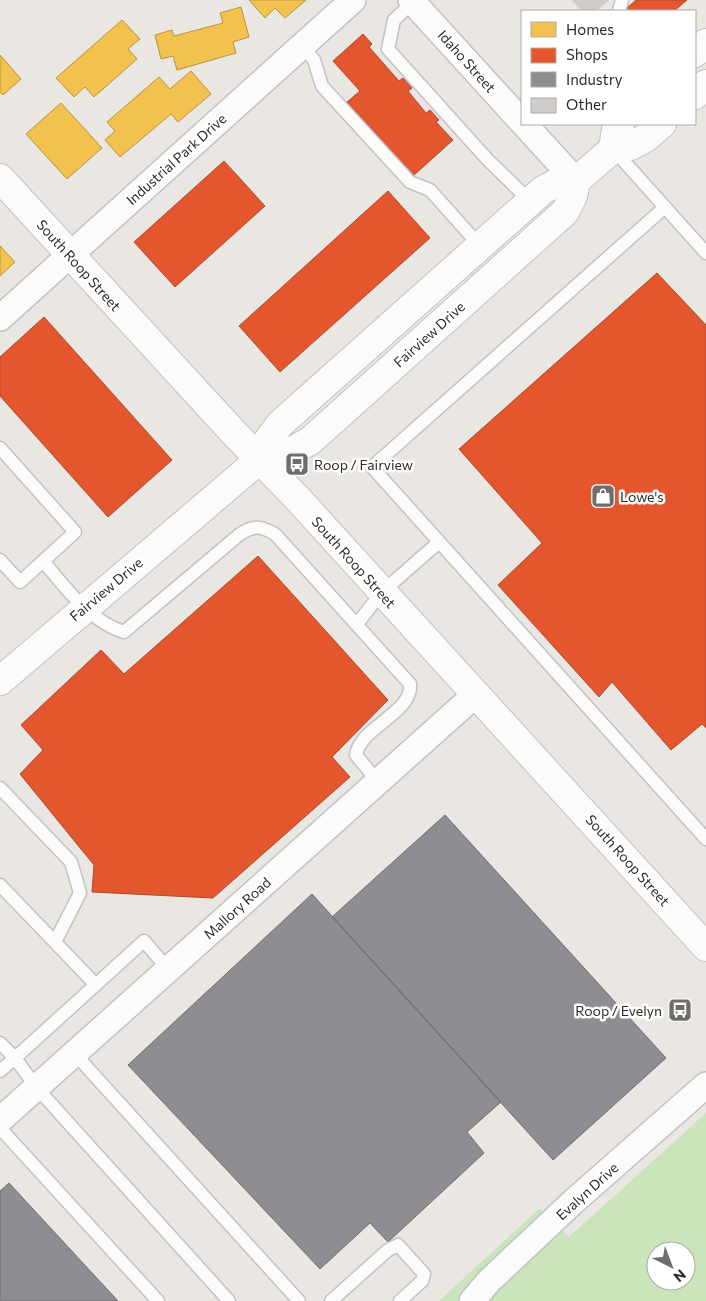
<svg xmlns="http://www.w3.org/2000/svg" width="706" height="1301" viewBox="0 0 706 1301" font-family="Commissioner,sans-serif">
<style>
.green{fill:#cae4bc;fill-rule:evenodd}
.homes{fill:#f2c14e;stroke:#b79444}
.shops{fill:#e4572e;stroke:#ad4a2d}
.industry{fill:#8d8d92;stroke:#707073}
.building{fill:#cfccc9;stroke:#d5d2ce}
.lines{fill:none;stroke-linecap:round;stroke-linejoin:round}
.lane-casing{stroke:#c3c2c3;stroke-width:15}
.street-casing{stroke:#c3c2c3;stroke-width:28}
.secondary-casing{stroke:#c3c2c3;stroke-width:30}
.lane{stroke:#fcfbfb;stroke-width:12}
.street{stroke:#fcfbfb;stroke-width:25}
.secondary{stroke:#fcfbfb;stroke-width:28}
.labels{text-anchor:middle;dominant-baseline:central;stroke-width:5;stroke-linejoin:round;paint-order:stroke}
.street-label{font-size:14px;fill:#2c2c2c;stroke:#fff}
.poi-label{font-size:14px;fill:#2c2c2c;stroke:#fff;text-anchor:start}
</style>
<rect width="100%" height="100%" fill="#eae6e2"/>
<path class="green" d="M706,1113v188h-267l100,-92 30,28zM656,1251h30v30h-30z"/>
<path class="homes" d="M249,0h57l-21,18 -10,-10 -10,10z
M241,7l8,30 -16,5 3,11 -59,17 -4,-14 -12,3 -6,-24 17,-5 2,6 49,-13 -3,-10z
M122,20l18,19 -12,10 9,10 -43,38 -9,-10 -11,10 -18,-19z
M0,55l21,24 -18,16 -3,-3z
M191,71l20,23 -33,28 -7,-8 -51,43 -15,-17 10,-9 -8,-9 52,-45 11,12z
M61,103l41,45 -35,31 -41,-45z
M0,246l15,16 -15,14z"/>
<path class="shops" d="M636,0h51l-13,11h-43l-4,-3z
M363,34l9,10 -3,3 30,34 4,-3 9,10 -4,3 18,22 4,-3 9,10 -3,2 17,18 -40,36 -66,-74 13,-11 -27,-30z
M224,161l41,45 -90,81 -41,-45z
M388,191l42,47 -150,134 -41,-46z
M657,273l49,52v403l-4,-4 -31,26 -59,-68 -13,15 -101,-112 44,-42 -83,-94z
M44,317l128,143 -64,57 -108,-121v-39z
M258,556l130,144 -56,57 18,20 -137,121 -121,-6 2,-27 -74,-91 23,-24 -22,-25 80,-75 23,24z"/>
<path class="industry" d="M445,815l221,243 -113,102 -221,-243z
M312,894l189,208 -34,30 17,21 -96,89 -18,-19 -50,46 -192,-204z
M9,1183l109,118h-118v-110z"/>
<path class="building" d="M572,0h37l-13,11h-14z"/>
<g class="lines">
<g class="lane-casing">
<path id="lane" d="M413,2l-19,18 -6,29 99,110 43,42
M619,11l3,-11
M302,45l12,15 8,26 88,96 20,8 50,56
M613,149l93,104
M665,207l-293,260 334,372
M0,448l75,84 -55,50 -20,-22
M43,561c23,27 46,60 81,71l116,-98c14,-9 21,-8 35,0l135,150c3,29 -50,43 -54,71l22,27
M357,624l25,-32 57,-50
M0,788l71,74 9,31 -25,49
M0,885l96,100
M0,1043l15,15 129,-117 24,28
M74,1053l225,248
M0,1071l15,-13 21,29 193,214
M0,1128l158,173
M331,1301l57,-51 10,-5 26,29 -2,7 -22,20"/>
</g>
<g class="street-casing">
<path id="street" d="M411,0l111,122
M524,124l52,57
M0,318l353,-318
M0,1120l475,-425
M472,1301l17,-20 85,-80 132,-116"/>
</g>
<g class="secondary-casing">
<path id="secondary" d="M695,53l11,-10
M695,95l11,-11
M613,149l3,-20 4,-5
M0,178l234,255 63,65 409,449
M259,460l22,-3 29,-16 255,-229 8,-16 3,-15 37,-32 18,-3 16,-9 15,-13
M0,681l259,-221 7,-17 14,-19 263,-234 15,-8 18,-1"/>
</g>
<use href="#lane" class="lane"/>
<use href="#street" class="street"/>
<use href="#secondary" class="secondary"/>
</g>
<defs>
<g id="bus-square" transform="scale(1.25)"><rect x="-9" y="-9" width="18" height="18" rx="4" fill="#6e6d6c" stroke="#fff"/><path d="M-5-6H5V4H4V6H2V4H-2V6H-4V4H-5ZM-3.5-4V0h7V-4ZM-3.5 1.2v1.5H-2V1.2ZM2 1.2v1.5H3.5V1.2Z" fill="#fff"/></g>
<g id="shop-square" transform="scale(1.25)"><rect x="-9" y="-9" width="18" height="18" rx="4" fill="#6e6d6c" stroke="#fff"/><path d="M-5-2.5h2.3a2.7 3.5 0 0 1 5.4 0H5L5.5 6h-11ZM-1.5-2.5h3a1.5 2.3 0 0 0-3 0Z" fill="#fff"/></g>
</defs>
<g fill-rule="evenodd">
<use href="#bus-square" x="297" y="464"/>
<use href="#shop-square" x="603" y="496"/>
<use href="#bus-square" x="680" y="1010"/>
</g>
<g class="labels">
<g class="street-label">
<text transform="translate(467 61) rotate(48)">Idaho Street</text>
<text transform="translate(176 159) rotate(-42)">Industrial Park Drive</text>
<text transform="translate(79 265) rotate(48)">South Roop Street</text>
<text transform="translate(429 334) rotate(-42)">Fairview Drive</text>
<text transform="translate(354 562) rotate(48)">South Roop Street</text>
<text transform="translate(106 589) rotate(-40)">Fairview Drive</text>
<text transform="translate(628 860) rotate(48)">South Roop Street</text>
<text transform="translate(237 908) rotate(-42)">Mallory Road</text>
<text transform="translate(587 1191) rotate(-42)">Evalyn Drive</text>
</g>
<g class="poi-label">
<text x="314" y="464">Roop / Fairview</text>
<text x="620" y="496">Lowe's</text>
<text x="662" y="1010" text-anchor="end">Roop / Evelyn</text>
</g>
</g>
<rect x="521" y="10" width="175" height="115" fill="#ffffff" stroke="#ababab"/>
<rect x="531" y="22" width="25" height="15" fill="#f2c14e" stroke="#ababab"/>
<text x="566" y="35" font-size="15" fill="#2c2c2c">Homes</text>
<rect x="531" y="48" width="25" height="15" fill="#e4572e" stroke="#ababab"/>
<text x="566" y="60" font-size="15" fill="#2c2c2c">Shops</text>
<rect x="531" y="72" width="25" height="15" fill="#8d8d92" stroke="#ababab"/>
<text x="566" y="85" font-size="15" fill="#2c2c2c">Industry</text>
<rect x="531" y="98" width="25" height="15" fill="#cfccc9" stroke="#ababab"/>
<text x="566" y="110" font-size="15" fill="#2c2c2c">Other</text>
<g transform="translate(671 1266) rotate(138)"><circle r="24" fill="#ffffff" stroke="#ababab"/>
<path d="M0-4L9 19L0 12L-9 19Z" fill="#6e6d6c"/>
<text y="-8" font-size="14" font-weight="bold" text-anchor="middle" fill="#2c2c2c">N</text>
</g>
</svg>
